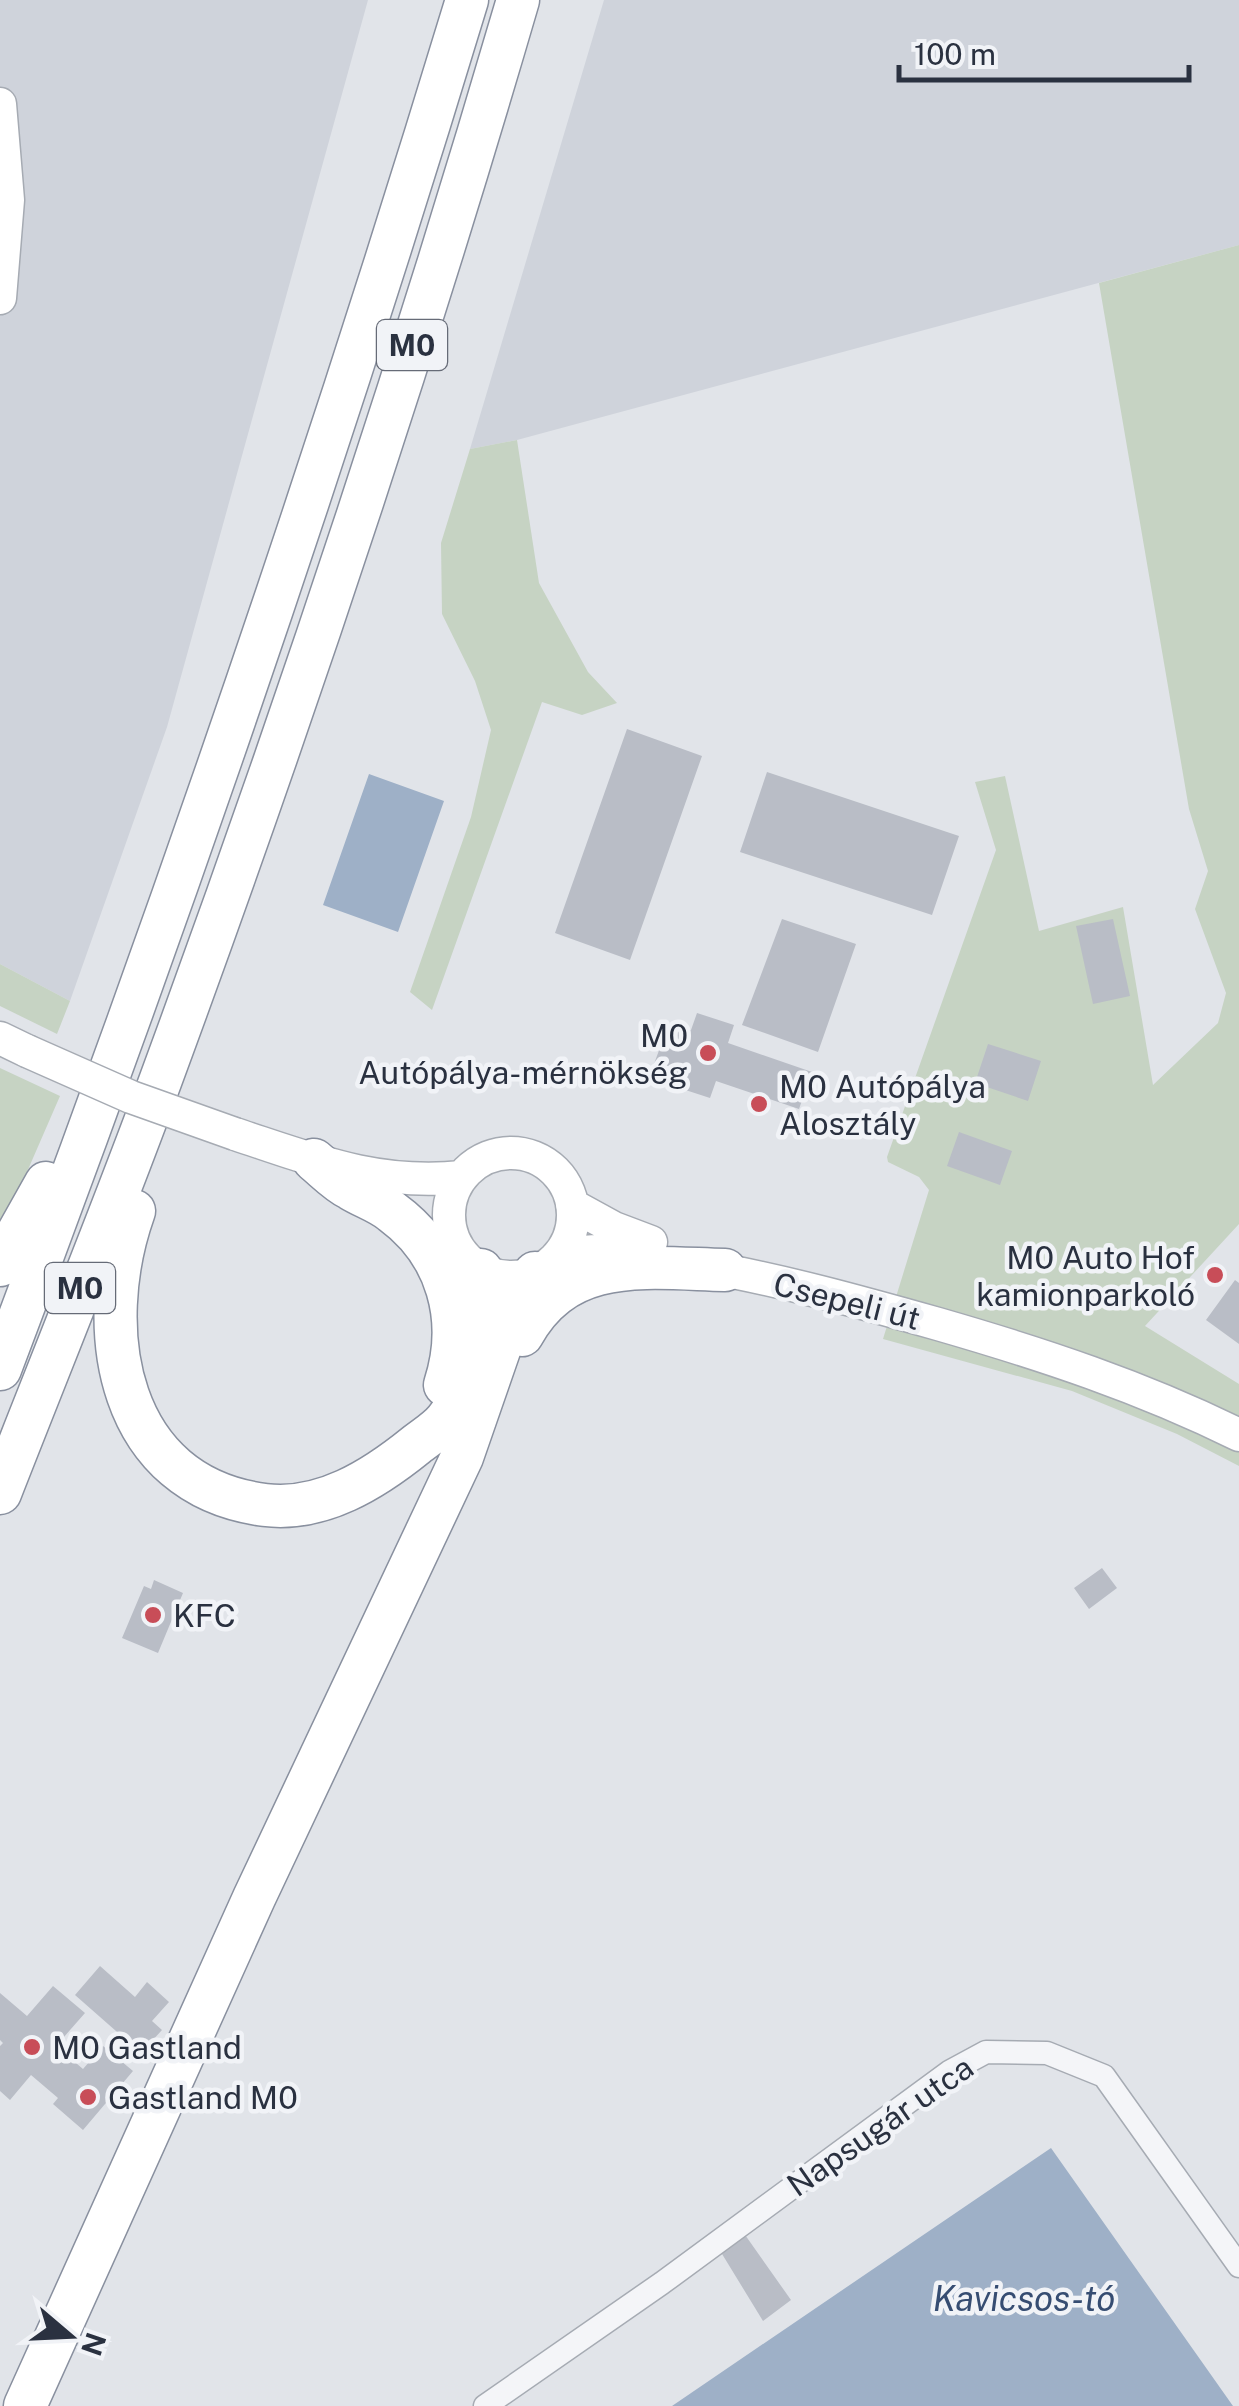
<svg xmlns="http://www.w3.org/2000/svg" width="1239" height="2406" viewBox="0 0 1239 2406" font-family="'Public Sans',sans-serif">
<style>
.built{fill:#cfd3db}
.green{fill:#c6d3c3}
.water{fill:#9eb0c7}
.building{fill:#b9bdc6}
.lines{fill:none;stroke-linecap:round;stroke-linejoin:round}
.street-casing{stroke:#a6abb3;stroke-width:25}
.secondary-casing{stroke:#a6abb3;stroke-width:35}
.highway-casing{stroke:#89909f;stroke-width:45}
.street{stroke:#f4f5f8;stroke-width:22}
.secondary{stroke:#fff;stroke-width:32}
.highway{stroke:#fff;stroke-width:42}
.secondary-bridge-casing{stroke:#a6abb3;stroke-width:35;stroke-linecap:butt}
.secondary-bridge{stroke:#fff;stroke-width:32}
.poi-dot{fill:#c84d58;stroke:#f1f3f7;stroke-width:4}
.labels{text-anchor:middle;dominant-baseline:central;stroke-width:9;stroke-linejoin:round;paint-order:stroke}
.shield{fill:#f1f3f7;stroke:#666b77;stroke-width:2.5}
.shield-label{font-size:30px;font-weight:bold;fill:#2a3140}
.poi-label{font-size:32px;fill:#2a3140;stroke:#f1f3f7;text-anchor:start}
.street-label{font-size:32px;fill:#2a3140;stroke:#f1f3f7}
.water-label{font-size:35px;font-style:italic;fill:#364d72;stroke:#f1f3f7}
</style>
<rect width="100%" height="100%" fill="#e1e4e9"/>
<path class="built" d="M0,0h368l-201,727 -97,274 -70,-37z
M604,0h635v245l-722,195 -47,9z"/>
<path class="green" d="M1239,245v979l-94,102 94,58v82l-62,-32 -105,-43 -189,-52 46,-149 -10,-13 -31,-15 -1,-5 109,-307 -21,-68 30,-6 34,155 84,-24 30,178 65,-62 8,-30 -31,-84 13,-38 -19,-62 -90,-526z
M517,440l22,143 49,89 29,31 -35,12 -40,-13 -110,308 -22,-18 61,-175 20,-87 -16,-49 -33,-67 -1,-71 29,-94z
M0,964l70,37 -13,33 -57,-28z
M0,1068l60,28 -60,138z"/>
<path class="water" d="M369,774l75,27 -46,131 -75,-27z
M1051,2148l182,258h-561z"/>
<path class="building" d="M627,729l75,27 -72,204 -75,-27z
M767,772l192,64 -27,79 -192,-63z
M782,919l74,25 -38,108 -76,-27z
M1113,919l17,77 -37,8 -17,-78z
M697,1013l37,12 -6,18 84,29 -13,37 -83,-28 -6,17 -43,-14 6,-14 -19,-6 15,-41 22,7z
M988,1044l53,17 -13,40 -53,-18z
M959,1132l53,19 -12,34 -53,-19z
M1235,1280l4,3v61l-33,-24z
M1102,1568l15,20 -28,21 -15,-21z
M154,1580l29,13 -25,60 -36,-15 22,-52 7,3z
M100,1966l35,31 12,-15 22,20 -17,19 10,9 -21,23 -66,-58z
M53,1986l32,27 -29,33 27,23 20,-23 30,25 -50,59 -30,-26 5,-6 -27,-23 -21,25 -10,-9v-45l3,-3 -3,-3v-47l27,23z
M743,2232l48,68 -28,21 -44,-72z"/>
<g class="lines">
<g class="street-casing">
<path id="street" d="M485,2406l177,-123 287,-211 37,-20 61,1 57,23 135,190"/>
</g>
<g class="secondary-casing">
<path id="secondary" d="M0,104l8,96 -8,98
M0,1038l27,13
M235,1134c79,26 142,52 227,43
M449 1215a62 62 0 1 1 124 0a62 62 0 1 1-124 0Z
M572,1205l42,23 37,14
M559,1254l49,-4 45,7
M701,1266c80,14 159,36 237,58 104,30 204,63 301,111"/>
</g>
<g class="highway-casing">
<path id="highway" d="M314,1160c12,10 23,22 37,29 13,8 29,13 41,23 56,41 74,108 53,173
M134,1211c-42,118 -18,275 131,294 57,7 109,-26 151,-60 10,-8 22,-15 30,-25 19,-23 34,-60 40,-90 4,-21 -1,-40 -5,-60
M0,1265l46,-82
M522,1335c45,-81 123,-67 203,-65
M0,1369c171,-452 327,-907 467,-1369
M0,1493c54,-138 110,-275 161,-414 131,-356 251,-716 357,-1079
M25,2406l229,-508 208,-441 52,-150 21,-34"/>
</g>
<use href="#street" class="street"/>
<use href="#secondary" class="secondary"/>
<use href="#highway" class="highway"/>
<g class="secondary-bridge-casing">
<path id="secondary-bridge" d="M27,1051l104,46 104,37"/>
</g>
<use href="#secondary-bridge" class="secondary-bridge"/>
</g>
<g class="poi-dot">
<circle cx="708" cy="1053" r="10"/>
<circle cx="759" cy="1104" r="10"/>
<circle cx="1215" cy="1275" r="10"/>
<circle cx="153" cy="1615" r="10"/>
<circle cx="32" cy="2047" r="10"/>
<circle cx="88" cy="2097" r="10"/>
</g>
<g class="labels">
<g class="shield">
<rect x="377" y="320" width="70" height="50" rx="8"/>
<rect x="45" y="1263" width="70" height="50" rx="8"/>
</g>
<g class="shield-label">
<text x="412" y="345">M0</text>
<text x="80" y="1288">M0</text>
</g>
<g class="poi-label">
<text x="688" y="1035" text-anchor="end">M0<tspan x="688" dy="37">Autópálya-mérnökség</tspan></text>
<text x="779" y="1086">M0 Autópálya<tspan x="779" dy="37">Alosztály</tspan></text>
<text x="1195" y="1257" text-anchor="end">M0 Auto Hof<tspan x="1195" dy="37">kamionparkoló</tspan></text>
<text x="173" y="1615">KFC</text>
<text x="52" y="2047">M0 Gastland</text>
<text x="108" y="2097">Gastland M0</text>
</g>
<g class="street-label">
<text transform="translate(847 1301) rotate(14)">Csepeli út</text>
<text transform="translate(880 2126) rotate(-35)">Napsugár utca</text>
</g>
<g class="water-label">
<text x="1024" y="2298">Kavicsos-tó</text>
</g>
</g>
<g transform="translate(70 2336) rotate(109)" stroke="#f1f3f7" stroke-width="8" paint-order="stroke">
<path d="M0-8L18 38L0 25L-18 38Z" fill="#2a3140"/>
<text y="-15" font-size="28" font-weight="bold" text-anchor="middle" fill="#2a3140">N</text>
</g>
<path d="M899 65v15h290v-15" fill="none" stroke="#2a3140" stroke-width="5"/>
<text x="914" y="65" font-size="30" fill="#2a3140" stroke="#f1f3f7" stroke-width="8" paint-order="stroke">100 m</text>
</svg>
